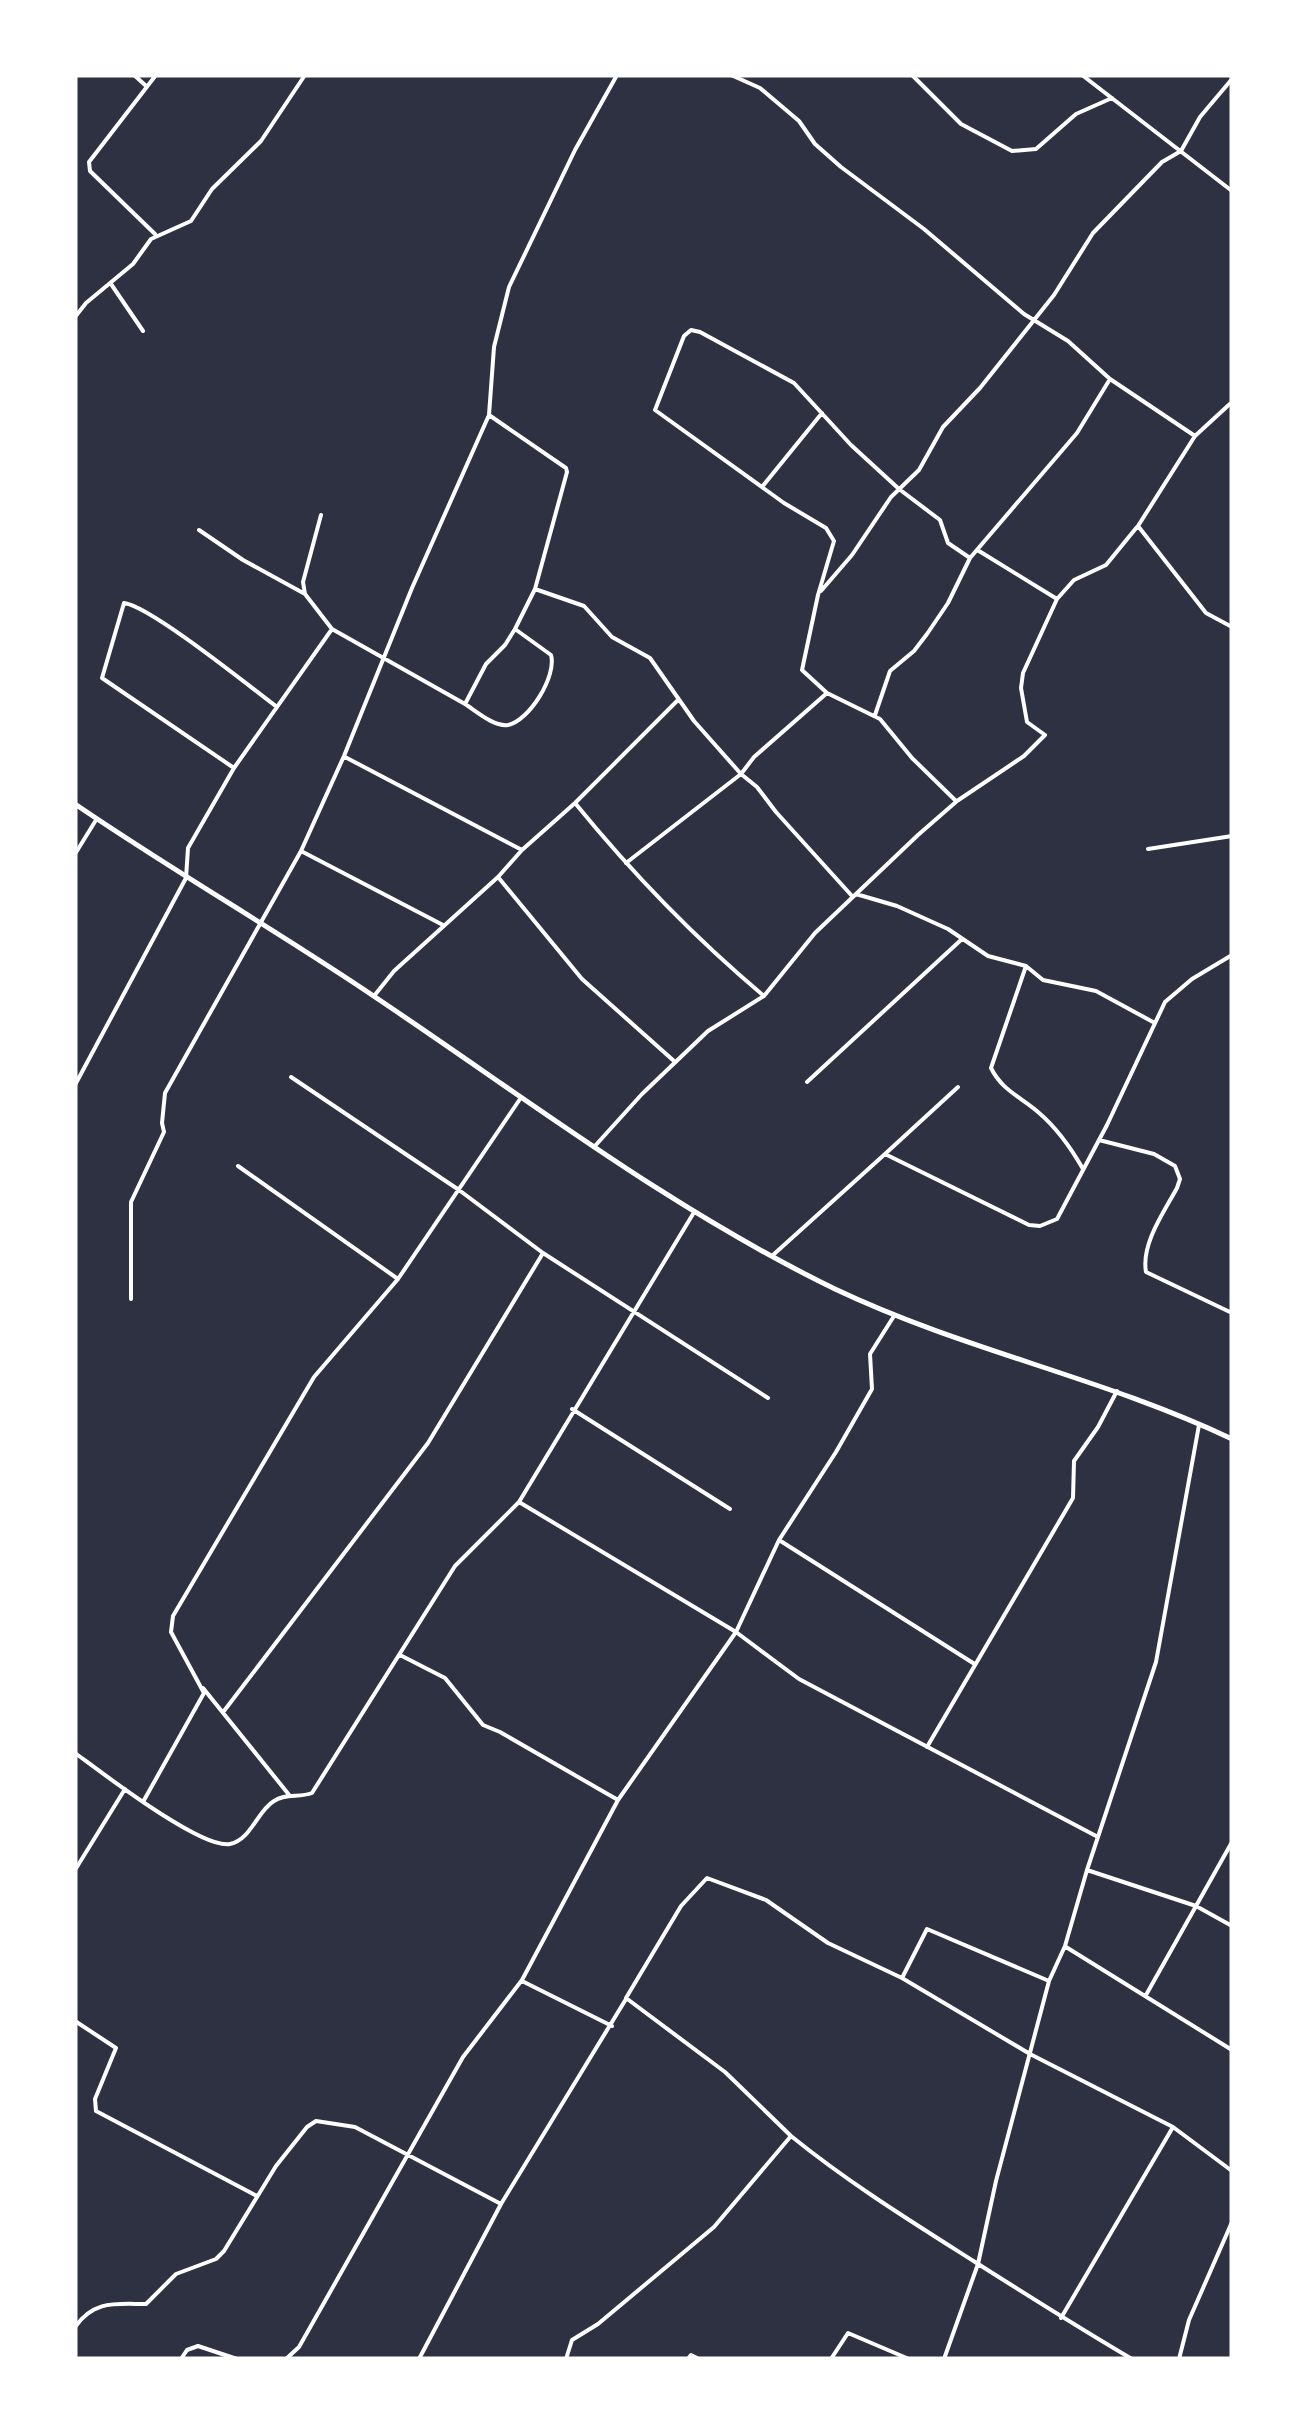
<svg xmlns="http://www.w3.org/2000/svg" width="1307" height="2434" viewBox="0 0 1307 2434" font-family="'Sofia Sans Condensed',sans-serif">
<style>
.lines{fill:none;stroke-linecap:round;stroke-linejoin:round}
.minor{stroke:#fff;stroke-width:4}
.tertiary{stroke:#fff;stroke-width:5}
</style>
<rect width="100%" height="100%" fill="#2d3142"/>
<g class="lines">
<path class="minor" d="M134,75l11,10
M731,75l29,13 39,33 16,23 26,23 83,62 100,85 44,27 42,38
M912,75l49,49 51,27 24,-2 40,-35 36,-16
M1082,75l150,116
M155,234l-65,-63 -1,-9 67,-87
M111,284l32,47
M75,317l11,-14 47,-39 18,-25 40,-18 21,-32 49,-48 44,-66
M1232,402l-37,34 -57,90 68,87 26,14
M489,415l77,53 1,4 -32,117 -20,40
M762,487l60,-74
M321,515l-18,67 2,12 27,35 133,75 21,-40 19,-19 10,-16 36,26c6,21 -22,66 -43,70 -14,2 -32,-14 -43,-21
M199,530l44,30 62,34
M535,589l49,17 28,31 38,21 44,63 47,53 -115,89
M821,591l31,-36 39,-58 28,-27 24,-43 37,-39 74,-93 39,-62 69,-71 19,-11 19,-34 32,-38
M1057,599l17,-19 32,-15 31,-38
M827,693l53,26 32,39 43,42
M875,715l15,-44 24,-20 13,-17 21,-31 22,-45 107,-125 33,-54 85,57
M345,757l177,93
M234,768l-132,-90 22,-75c26,3 125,83 153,104
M575,803c57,70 120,135 189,193
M1148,849l84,-13
M301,851l142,74
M75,854l21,-34
M498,877l84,102 92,82
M856,894l41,12 51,23 40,27 38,10 17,14 53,11 57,31
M852,896l-76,-84 -19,-25 -16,-13 13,-17 73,-64 -25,-23 16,-75 16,-54 -8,-13 -42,-25 -129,-93 29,-74 7,-6 9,2 94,51 57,62 48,44 41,31 8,23 22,15
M1026,966l-35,102c11,22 28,28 47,44 19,16 33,36 45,57
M374,996l20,-25 104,-94 24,-27 53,-47 103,-103
M291,1077l168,113 84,63 225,145
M807,1082l155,-143
M75,1085l111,-207 2,-30 46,-80 98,-139
M1099,1140l55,14 21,12 5,13 -3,9c-13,24 -36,56 -31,84l86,41
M594,1147l48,-53 66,-63 56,-35 51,-63 103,-98 39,-34 67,-45 21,-21 -18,-13 -6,-34 2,-15 34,-74 -78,-48
M885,1154l73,-67
M238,1166l160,113
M773,1255l112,-101 144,71 11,1 17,-7 50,-94 58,-123 27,-23 40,-24
M131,1299v-97l33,-70 -2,-9 3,-30 136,-242 43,-95 68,-168 77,-173 5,-68 15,-60 66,-137 42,-75
M572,1409l158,100
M519,1502l217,130 63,47 299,158
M779,1540l194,123
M400,1655l45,23 38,47 17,7 118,68
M203,1688l87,108
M224,1711l204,-268 115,-190
M927,1747l146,-249 1,-37 24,-34 19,-36
M75,1753c26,19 127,97 155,91 21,-4 27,-33 44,-43 12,-8 25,-3 38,-8l143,-227 64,-64 174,-288
M143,1802l61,-109 -33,-61 2,-16 141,-239 84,-98 122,-180
M75,1870l50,-81
M1087,1870l109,36 36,20
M1066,1947l166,103
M902,1978l25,-49 122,52
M522,1981l90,45
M1146,1995l86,-153
M75,2021l41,27 -21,51 1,12 161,85
M791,2136c58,47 121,86 184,126 52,33 104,66 157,97
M1061,2318l112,-191 59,44
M75,2327c19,-27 40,-23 71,-23l30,-30 40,-15 8,-8 52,-85 31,-39 9,-6 39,6 146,77
M181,2359l6,-9 11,-4 39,13
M286,2359l13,-12 164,-290 59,-77 96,-180 118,-168 43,-92 57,-88 36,-63 -2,-35 24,-38
M419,2359l82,-155 125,-205
M566,2359l6,-19 26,-16 116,-97 77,-91 -66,-64 -99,-74 55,-92 26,-28 59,22 62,43 74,35 128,76 143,73
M688,2359l3,-4 8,4
M831,2359l17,-26 61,26
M944,2359l34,-95 18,-83 53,-200 16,-35 22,-76 69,-208 43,-237
M1179,2359l10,-39 43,-98"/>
<path class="tertiary" d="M75,804c98,67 201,126 300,193 151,101 295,212 460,292 128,61 269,89 397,150"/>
</g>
<rect width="1307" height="2434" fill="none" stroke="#ffffff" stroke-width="155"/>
</svg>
